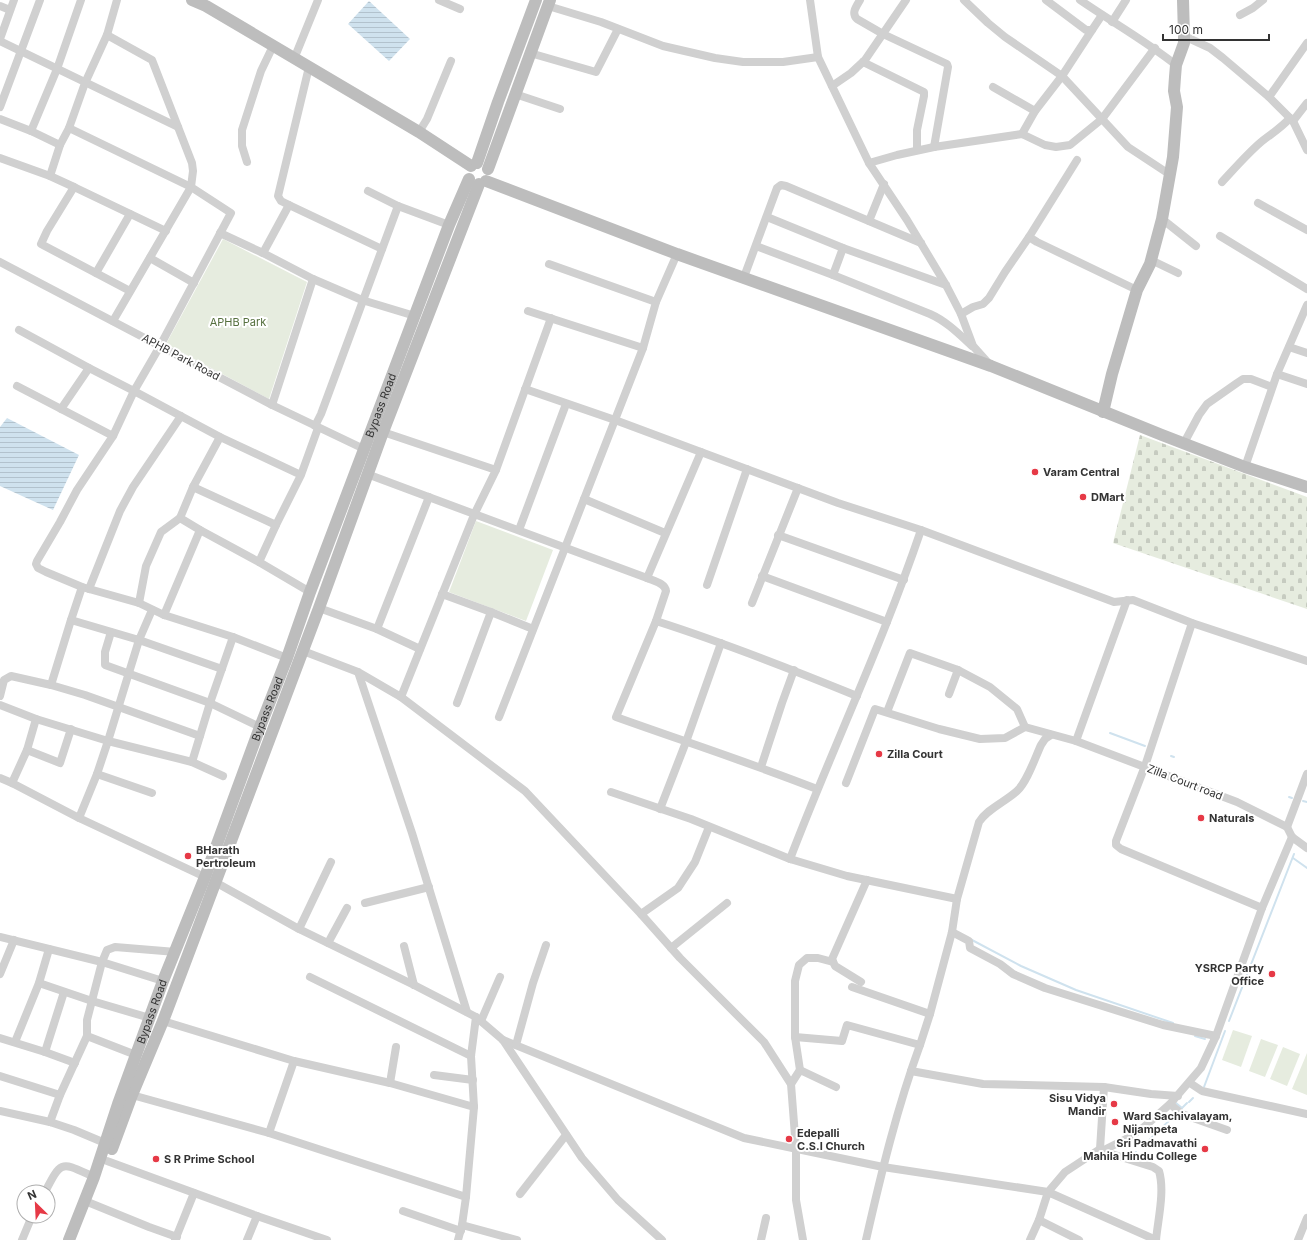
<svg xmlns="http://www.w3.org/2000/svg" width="1307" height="1240" font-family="Inter,sans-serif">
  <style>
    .cemetery { fill: url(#cemetery-stones) }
    .park { fill: #e6ecdf }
    .water { fill: url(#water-rules) }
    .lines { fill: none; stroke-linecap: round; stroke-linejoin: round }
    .stream { stroke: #cfe2ee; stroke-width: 2 }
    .street { stroke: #d0d0d0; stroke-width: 8 }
    .secondary { stroke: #bdbdbd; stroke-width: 12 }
    .poi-dot { fill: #e63946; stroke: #fff; stroke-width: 1.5 }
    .labels { text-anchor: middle; stroke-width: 4; stroke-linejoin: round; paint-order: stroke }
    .park-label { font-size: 11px; fill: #56703f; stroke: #fff }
    .street-label { font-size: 11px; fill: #333; stroke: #fff }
    .poi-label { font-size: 11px; font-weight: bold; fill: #333; stroke: #fff; text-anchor: start }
  </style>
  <defs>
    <pattern id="cemetery-stones" width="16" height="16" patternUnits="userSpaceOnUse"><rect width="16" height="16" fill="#e6ecdf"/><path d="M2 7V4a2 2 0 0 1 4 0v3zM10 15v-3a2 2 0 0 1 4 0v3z" fill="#c6cbc0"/></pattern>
    <pattern id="water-rules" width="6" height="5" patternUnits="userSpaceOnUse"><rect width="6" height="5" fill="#cfe2ee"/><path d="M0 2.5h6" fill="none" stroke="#b2c2cd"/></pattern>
  </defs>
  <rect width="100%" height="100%" fill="#fff"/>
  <polygon class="cemetery" points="1140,435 1307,497 1307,609 1113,543"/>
  <g class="park">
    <polygon points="223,239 307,282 269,399 166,344"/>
    <polygon points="476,521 553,550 526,621 449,592"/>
    <polygon points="1233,1030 1252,1036 1241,1067 1222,1060"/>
    <polygon points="1261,1039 1278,1045 1265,1077 1249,1071"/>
    <polygon points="1283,1047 1300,1054 1287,1086 1270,1079"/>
    <polygon points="1307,1053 1307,1095 1292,1089"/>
  </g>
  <g class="water">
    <polygon points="369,1 410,39 389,61 348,24"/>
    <polygon points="7,418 79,455 53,510 0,486 0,427"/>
  </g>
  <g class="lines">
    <g class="stream">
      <polyline points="1110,733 1145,746"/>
      <polyline points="1171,756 1174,757"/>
      <polyline points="1289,797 1292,798"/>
      <polyline points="1303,801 1307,802"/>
      <polyline points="1293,858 1307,868"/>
      <polyline points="972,940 1021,966 1076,990 1173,1023"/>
      <polyline points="1229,1021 1294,854"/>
      <polyline points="1195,1036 1205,1039"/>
      <polyline points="1204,1087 1225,1031"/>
      <polyline points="1189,1102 1193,1098"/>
      <polyline points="1176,1103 1182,1108"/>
      <polyline points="1182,1108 1187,1103"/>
      <polyline points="1142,1147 1176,1114"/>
      <polyline points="1133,1155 1136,1152"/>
    </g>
    <g class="street">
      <polyline points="439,0 460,9"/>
      <polyline points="810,0 818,57 869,163 907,220 946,285 961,314 973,346 990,365"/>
      <path d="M860 0C856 7 851 13 857 19L883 34 947 64 948 67 934 147"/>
      <polyline points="964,0 988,23 1005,37 1062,76 1128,147 1169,174"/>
      <polyline points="1046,0 1086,30 1092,30 1102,15"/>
      <path d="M1080 0C1112 22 1146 41 1176 65"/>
      <polyline points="0,6 10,10"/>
      <polyline points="548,6 601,22 663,46 715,58 743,62 783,62 818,57"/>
      <polyline points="1240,15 1253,8 1263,0"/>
      <polyline points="1112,22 1126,0"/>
      <polyline points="1184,36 1210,48 1223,58 1269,97 1293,121 1307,150"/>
      <polyline points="0,39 14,0"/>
      <polyline points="0,41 178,127"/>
      <polyline points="530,53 596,72 618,29"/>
      <polyline points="294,59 318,0"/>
      <polyline points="863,62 924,92 924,96 917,130 917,150"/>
      <polyline points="309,67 278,196 281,201 289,205 382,249"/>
      <polyline points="832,86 851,73 865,60 906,0"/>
      <polyline points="993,87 1035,111"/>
      <polyline points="515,94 560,109"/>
      <polyline points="1269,97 1307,43"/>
      <polyline points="0,107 40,0"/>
      <polyline points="0,119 31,131 60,145 69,128 191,187 113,321"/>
      <polyline points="1293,121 1307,103"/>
      <polyline points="69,128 85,83 107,35 117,0"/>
      <polyline points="31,131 57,69 81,0"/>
      <polyline points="419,132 427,119 451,61"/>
      <polyline points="1022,134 1035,111 1062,76 1092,30"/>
      <polyline points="0,158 50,176 74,187 47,231 41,244 130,291"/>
      <polyline points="1077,160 1029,237 1037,242 1137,290"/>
      <polyline points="247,162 242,146 242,130 261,71 273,46"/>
      <polyline points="869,163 897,155 934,147 1022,134 1045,145 1056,147 1070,145 1102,119 1155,48"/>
      <polyline points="50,176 60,145"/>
      <path d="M1222 182C1235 168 1247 154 1261 142 1272 133 1280 129 1290 118"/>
      <polyline points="74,187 166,231"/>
      <polyline points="368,191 398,206 449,225"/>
      <polyline points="1258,203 1307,230"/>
      <polyline points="767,217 843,248 946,285"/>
      <polyline points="1162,219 1196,246"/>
      <polyline points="869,221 884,184"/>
      <polyline points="220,233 263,253 313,279 362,300 415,316"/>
      <polyline points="1220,236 1307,289"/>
      <path d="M756 246 833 275 930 314C946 321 959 334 972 346"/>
      <polyline points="263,253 289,205"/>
      <polyline points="150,258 194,283"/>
      <polyline points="1151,260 1178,273"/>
      <polyline points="0,262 272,405 364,449"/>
      <polyline points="549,264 656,302"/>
      <polyline points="96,273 130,214"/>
      <polyline points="833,275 843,248"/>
      <polyline points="744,277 777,188 781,185 786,186 921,243"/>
      <polyline points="528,311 643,348"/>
      <polyline points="961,314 973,307 983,304 989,298 1005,272 1029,237"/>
      <polyline points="19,330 89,368 61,409"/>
      <polyline points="1289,347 1307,353"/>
      <polyline points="89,368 134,391 160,346 231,213 191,187 193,171 192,163 152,60 107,35"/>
      <polyline points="1277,374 1307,384"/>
      <polyline points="17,386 113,436 134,391 220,437"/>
      <polyline points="525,389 615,420 838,503 921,530 1114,602 1133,600 1192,623 1307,661"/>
      <polyline points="272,405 313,279"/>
      <polyline points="315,426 321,414 398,206"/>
      <polyline points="383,432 496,470 474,515 401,697"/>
      <polyline points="113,436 77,490 60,522 37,561 36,564 38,568 46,572 82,587 139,603 164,615 233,637 287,658"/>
      <polyline points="1184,443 1199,415 1207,404 1237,383 1243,379 1251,379 1272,387"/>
      <polyline points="1245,467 1277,374 1307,305"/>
      <polyline points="496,470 551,318"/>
      <path d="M367 474C460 509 553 543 647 578"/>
      <polyline points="301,475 220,437 193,487 180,518 200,530 259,562 276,525 301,475 318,428"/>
      <polyline points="193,487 276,525"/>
      <polyline points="584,499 665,533"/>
      <polyline points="519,530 566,404"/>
      <polyline points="778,535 904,580"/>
      <polyline points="259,562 310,592"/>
      <polyline points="762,576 887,622"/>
      <polyline points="707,585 747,469"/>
      <polyline points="89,589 120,511 133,487 181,416"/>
      <polyline points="442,594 491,612"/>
      <polyline points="139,603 146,566 161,532 180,518"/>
      <polyline points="752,603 798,488"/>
      <polyline points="319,608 377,629 429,497"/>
      <polyline points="164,615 200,530"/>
      <polyline points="71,620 82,587"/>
      <path d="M656 621 666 591C665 583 654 581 647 578L701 452"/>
      <polyline points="1192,623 1145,766 1116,841 1116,845 1121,849 1262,908"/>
      <polyline points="377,629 420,649"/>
      <polyline points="111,632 105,652 105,665 210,703 260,727"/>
      <polyline points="303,651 358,672 401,697 525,791 641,914 680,958 764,1042 791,1084 796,1149 796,1200 803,1240"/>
      <polyline points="358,672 412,833 467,1012"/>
      <polyline points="51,685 85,695 200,736"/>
      <polyline points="949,694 958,670"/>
      <polyline points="0,696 4,680 11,676 51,685 71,620 139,640 152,610"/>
      <polyline points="457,703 491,612 533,629"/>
      <polyline points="0,705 36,719 108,741 139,640 222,669"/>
      <polyline points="887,712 910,653 958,670 990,687 1017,709 1025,727 1076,741 1237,802 1287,827 1292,837 1307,848"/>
      <polyline points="499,717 643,348 656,302 677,254"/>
      <polyline points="1076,741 1127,600"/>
      <polyline points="27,750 60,763 71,729"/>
      <polyline points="192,762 223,776"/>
      <polyline points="761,767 782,703 794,670"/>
      <polyline points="0,778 12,783 79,818 205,877"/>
      <polyline points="12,783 27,750 36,719"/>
      <polyline points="846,783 875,709 939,729 980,739 1005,738 1025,727"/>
      <path d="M817 789C751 763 683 741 616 717L656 621C725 643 791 669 857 696"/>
      <polyline points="611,792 691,819 790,859 847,876 957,899"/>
      <polyline points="152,793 97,774 108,741 192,762 210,703 233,637"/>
      <polyline points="660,809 686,742 721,643"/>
      <polyline points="79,818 97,774"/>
      <polyline points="1287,827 1307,774"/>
      <path d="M790 859C832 749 883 642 921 530"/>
      <polyline points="215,882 299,929 414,985 476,1017 503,1040 582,1158 618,1200 662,1240"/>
      <polyline points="365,903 429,887"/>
      <polyline points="641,914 678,888 695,862 709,827"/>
      <polyline points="299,929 331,862"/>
      <polyline points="952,932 969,941 970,948 1000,964 1013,974 1045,988 1163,1025 1216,1036"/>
      <polyline points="0,937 102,962 163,981"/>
      <polyline points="328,943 347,908"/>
      <polyline points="404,946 414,985"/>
      <polyline points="671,948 727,903"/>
      <polyline points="0,974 14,940"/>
      <polyline points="310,977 471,1056"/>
      <polyline points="861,982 835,966 832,959 867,880"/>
      <polyline points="39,983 92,1001 150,1018"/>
      <path d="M930 1014 952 932 957 899 979 822C987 809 1005 802 1017 791 1027 782 1035 758 1041 745L1045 739 1051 735"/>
      <polyline points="163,1021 294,1061 390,1083 474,1107 471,1056 476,1017"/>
      <polyline points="481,1021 500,977"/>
      <polyline points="87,1036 136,1055"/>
      <polyline points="795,1037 842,1041 847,1025 920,1045 930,1014 852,987"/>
      <polyline points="0,1038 45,1052 75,1063"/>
      <polyline points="503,1040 744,1138 883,1167 1048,1192 1065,1172 1100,1149 1102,1151 1126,1139 1144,1127 1170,1104 1201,1068 1216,1036 1262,908 1292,837"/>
      <polyline points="15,1042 39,983 49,949"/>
      <polyline points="516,1045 533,983 546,945"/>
      <polyline points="45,1052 64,992"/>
      <polyline points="800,1070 795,1037 795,981 799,965 807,958 818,958 833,962"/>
      <polyline points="911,1071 983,1084 1104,1087 1151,1094 1178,1096"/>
      <polyline points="434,1075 473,1080"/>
      <polyline points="0,1076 60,1095"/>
      <polyline points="390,1083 396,1047"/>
      <polyline points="1190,1083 1202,1091 1307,1114"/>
      <polyline points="791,1084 800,1070 836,1087"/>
      <polyline points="132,1095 269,1133 294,1061"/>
      <polyline points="1170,1104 1182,1114 1227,1130"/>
      <polyline points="0,1111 50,1122 74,1130 105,1143"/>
      <polyline points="50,1122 60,1095 87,1036 87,1020 102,962 107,950 115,947 176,952"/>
      <polyline points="269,1133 466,1197 474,1107"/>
      <polyline points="1100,1149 1104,1087"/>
      <path d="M1102 1151 1153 1167 1159 1171C1165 1191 1158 1219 1156 1240"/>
      <polyline points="107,1161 257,1216 327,1240"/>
      <path d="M45 1192C62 1159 61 1162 94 1177"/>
      <polyline points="520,1194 566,1135"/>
      <polyline points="90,1203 149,1227 177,1237"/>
      <polyline points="403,1211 461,1231"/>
      <polyline points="1039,1220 1079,1240"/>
      <polyline points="462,1225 466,1197"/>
      <polyline points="22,1240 32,1216"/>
      <polyline points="175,1240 194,1193"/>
      <polyline points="247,1240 257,1216"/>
      <polyline points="458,1240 462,1225 517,1240"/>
      <polyline points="761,1240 766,1218"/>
      <path d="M866 1240C881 1174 897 1108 920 1045"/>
      <polyline points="1030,1240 1039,1220 1048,1192 1156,1240"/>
      <polyline points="1298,1240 1307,1218"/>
    </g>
    <g class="secondary">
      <polyline points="192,0 206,6 419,132 471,166"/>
      <polyline points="477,163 498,102 536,0"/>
      <polyline points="488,169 550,0"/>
      <polyline points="486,181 677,254 991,366 1162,435 1245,467 1307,487"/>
      <polyline points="1103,412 1112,374 1137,290 1150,264 1162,219 1173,157 1177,107 1174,91 1175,77 1176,65 1184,43 1184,36 1183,0"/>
      <polyline points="112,1149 132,1095 163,1021 319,608 383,432 479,184"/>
      <path id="s1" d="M69 1240 94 1177 118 1104 163 981 205 877 260 727 287 658 310 592 449 225 469 179"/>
    </g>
  </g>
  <g class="poi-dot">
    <circle cx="1035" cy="472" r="4"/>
    <circle cx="1083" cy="497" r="4"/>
    <circle cx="879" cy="754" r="4"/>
    <circle cx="1201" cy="818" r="4"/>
    <circle cx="188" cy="856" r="4"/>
    <circle cx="1272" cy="974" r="4"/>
    <circle cx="1114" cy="1104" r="4"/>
    <circle cx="1115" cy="1122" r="4"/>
    <circle cx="789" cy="1139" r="4"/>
    <circle cx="1205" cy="1149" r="4"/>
    <circle cx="156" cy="1159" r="4"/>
  </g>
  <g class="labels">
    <g class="park-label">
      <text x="238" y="326">APHB Park</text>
    </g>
    <g class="street-label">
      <text transform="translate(181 357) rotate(28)" y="4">APHB Park Road</text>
      <text dy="4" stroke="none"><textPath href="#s1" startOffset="891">Bypass Road</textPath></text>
      <text dy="4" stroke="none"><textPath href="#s1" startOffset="567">Bypass Road</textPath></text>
      <text transform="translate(1185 782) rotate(21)" y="4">Zilla Court road</text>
      <text dy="4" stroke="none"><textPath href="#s1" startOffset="243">Bypass Road</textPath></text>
    </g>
    <g class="poi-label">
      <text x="1043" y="476">Varam Central</text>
      <text x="1091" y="501">DMart</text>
      <text x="887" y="758">Zilla Court</text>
      <text x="1209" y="822">Naturals</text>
      <text x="196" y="854">BHarath<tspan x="196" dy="13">Pertroleum</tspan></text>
      <text x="1264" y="972" text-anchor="end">YSRCP Party<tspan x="1264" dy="13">Office</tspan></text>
      <text x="1106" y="1102" text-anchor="end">Sisu Vidya<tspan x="1106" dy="13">Mandir</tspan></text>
      <text x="1123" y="1120">Ward Sachivalayam,<tspan x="1123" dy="13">Nijampeta</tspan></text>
      <text x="797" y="1137">Edepalli<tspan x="797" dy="13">C.S.I Church</tspan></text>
      <text x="1197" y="1147" text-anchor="end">Sri Padmavathi<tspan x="1197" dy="13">Mahila Hindu College</tspan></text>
      <text x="164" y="1163">S R Prime School</text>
    </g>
  </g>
  <g transform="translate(36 1204) rotate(336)"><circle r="19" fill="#ffffff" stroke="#adadad"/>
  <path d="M0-3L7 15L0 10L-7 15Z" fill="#e63946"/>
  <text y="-6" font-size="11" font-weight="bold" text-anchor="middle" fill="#333333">N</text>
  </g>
  <path d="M1163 34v6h106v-6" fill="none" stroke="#333333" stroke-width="2"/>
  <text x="1169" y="34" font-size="12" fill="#333333" stroke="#ffffff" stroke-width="3" paint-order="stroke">100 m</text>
</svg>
